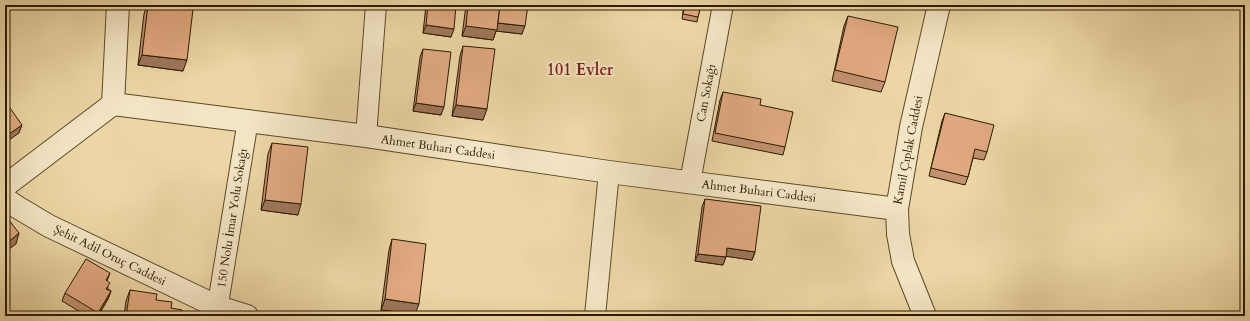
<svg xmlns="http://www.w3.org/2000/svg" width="1250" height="321" font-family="Cardo,serif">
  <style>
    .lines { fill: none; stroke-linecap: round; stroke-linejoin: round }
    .minor-casing { stroke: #5b492a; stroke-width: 22 }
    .tertiary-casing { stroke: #5b492a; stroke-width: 24 }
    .minor { stroke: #f3e4c4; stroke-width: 20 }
    .tertiary { stroke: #f3e4c4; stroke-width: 22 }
    .wall { fill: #c2916f; stroke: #2b1a01 }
    .shaded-wall { fill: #9e765a; stroke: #2b1a01 }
    .building { fill: #e1a981; stroke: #2b1a01 }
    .labels { text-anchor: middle; stroke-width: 4; stroke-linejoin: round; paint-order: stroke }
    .street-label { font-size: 12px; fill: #2b1a01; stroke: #f3e4c4 }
    .district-label { font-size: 16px; font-weight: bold; fill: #7a1f14; stroke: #f3e4c4 }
  </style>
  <rect width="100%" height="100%" fill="#ecd6a5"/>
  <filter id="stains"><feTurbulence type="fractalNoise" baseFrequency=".005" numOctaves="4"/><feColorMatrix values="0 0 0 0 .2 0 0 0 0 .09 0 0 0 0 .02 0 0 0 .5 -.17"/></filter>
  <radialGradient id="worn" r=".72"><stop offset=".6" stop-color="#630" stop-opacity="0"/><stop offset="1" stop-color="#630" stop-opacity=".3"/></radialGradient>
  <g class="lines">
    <g class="minor-casing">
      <g id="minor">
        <polyline points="366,136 376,5"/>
        <polyline points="690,182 723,5"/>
        <polyline points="216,316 248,120"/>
        <polyline points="595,316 609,172"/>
      </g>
    </g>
    <g class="tertiary-casing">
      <g id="tertiary">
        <polyline points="113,104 118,5"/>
        <polyline points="5,186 113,104 366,136 609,172 897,209"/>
        <polyline points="5,199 17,207 49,226 218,307 247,316"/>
        <polyline points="925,316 903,261 898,234 897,209 911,127 939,5"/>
      </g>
    </g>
    <use href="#minor" class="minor"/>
    <use href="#tertiary" class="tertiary"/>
  </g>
  <g class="wall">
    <polygon points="147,5 164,5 183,71 138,65 144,14"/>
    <polygon points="426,5 456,5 451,37 423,33"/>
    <polygon points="466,5 528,5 522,34 496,31 493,40 462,36"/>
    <polygon points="684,5 701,5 698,17 697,22 682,19"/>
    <polygon points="848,16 885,82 881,92 832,81 844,26"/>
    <polygon points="463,46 483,120 452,116 460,56"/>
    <polygon points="423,49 441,115 413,111 420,57"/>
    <polygon points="723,92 760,105 785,147 783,155 712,141 720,100"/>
    <polygon points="945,113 987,152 984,160 973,158 968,177 965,185 929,176 942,121"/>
    <polygon points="272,143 298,215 261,210 268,154"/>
    <polygon points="705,199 755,252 752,260 726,256 723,265 695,261 702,207"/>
    <polygon points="392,239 415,314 381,310 389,250"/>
    <polygon points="110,273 107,281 108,289 111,291 108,299 98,316 87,316 62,301 65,293"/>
    <polygon points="130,290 171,308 181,316 124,316 126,301"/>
  </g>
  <g class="shaded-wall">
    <polygon points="497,23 525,26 522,34 496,31 493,40 462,36 466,26"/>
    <polygon points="426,25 454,29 451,37 423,33"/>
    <polygon points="142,55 187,60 183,71 138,65"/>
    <polygon points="416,103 444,107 441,115 413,111"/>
    <polygon points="456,105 487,109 483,120 452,116"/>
    <polygon points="22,125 19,133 5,143 5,137"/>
    <polygon points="265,200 301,204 298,215 261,210"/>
    <polygon points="19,233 16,244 5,252 5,245"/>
    <polygon points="727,248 755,252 752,260 724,256"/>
    <polygon points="698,254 726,257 723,265 695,261"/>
    <polygon points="111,291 108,299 98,316 96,316 98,313"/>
    <polygon points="385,299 419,304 415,314 381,310"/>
  </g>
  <g class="building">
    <polygon points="148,5 164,5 193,9 187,60 142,55"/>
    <polygon points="428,5 456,5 454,29 426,25"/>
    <polygon points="468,5 500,5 497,30 466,26"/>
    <polygon points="500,5 528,5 525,26 498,23"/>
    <polygon points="685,5 701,5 698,17 683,14"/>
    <polygon points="848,16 898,27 885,82 835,70"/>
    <polygon points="463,46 495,49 487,109 456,105"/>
    <polygon points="423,49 451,52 444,107 416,103"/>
    <polygon points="723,92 761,99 760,105 793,112 785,147 715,133"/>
    <polygon points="5,101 22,125 5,137"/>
    <polygon points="945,113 994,125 987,152 975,149 968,177 931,168"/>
    <polygon points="272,143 308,147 301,204 265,200"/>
    <polygon points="705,199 761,206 755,252 727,248 726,257 698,254"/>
    <polygon points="5,215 19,233 5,245"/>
    <polygon points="392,239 426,244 419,304 385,299"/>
    <polygon points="86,259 110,273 106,280 110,283 106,289 111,291 98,313 65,293"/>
    <polygon points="130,290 157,294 156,300 172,302 171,308 182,310 181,316 126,316"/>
  </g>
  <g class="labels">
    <g class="street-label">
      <text transform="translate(706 93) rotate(-79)" y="4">Can Sokağı</text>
      <text transform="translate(438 147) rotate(8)" y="4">Ahmet Buhari Caddesi</text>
      <text transform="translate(908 150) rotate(-79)" y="4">Kamil Çıplak Caddesi</text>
      <text transform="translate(759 191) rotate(7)" y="4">Ahmet Buhari Caddesi</text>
      <text transform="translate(232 218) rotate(-81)" y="4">150 Nolu İmar Yolu Sokağı</text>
      <text transform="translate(110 255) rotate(26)" y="4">Şehit Adil Oruç Caddesi</text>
    </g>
    <g class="district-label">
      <text x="580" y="75">101 Evler</text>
    </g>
  </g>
  <rect width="1250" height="321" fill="none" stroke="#ecd6a5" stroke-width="20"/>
  <rect x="6" y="6" width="1238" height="309" fill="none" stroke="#2b1a01" stroke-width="2"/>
  <rect x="10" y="10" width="1230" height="301" fill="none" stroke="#2b1a01"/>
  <rect width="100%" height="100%" filter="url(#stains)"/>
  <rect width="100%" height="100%" fill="url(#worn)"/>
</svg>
